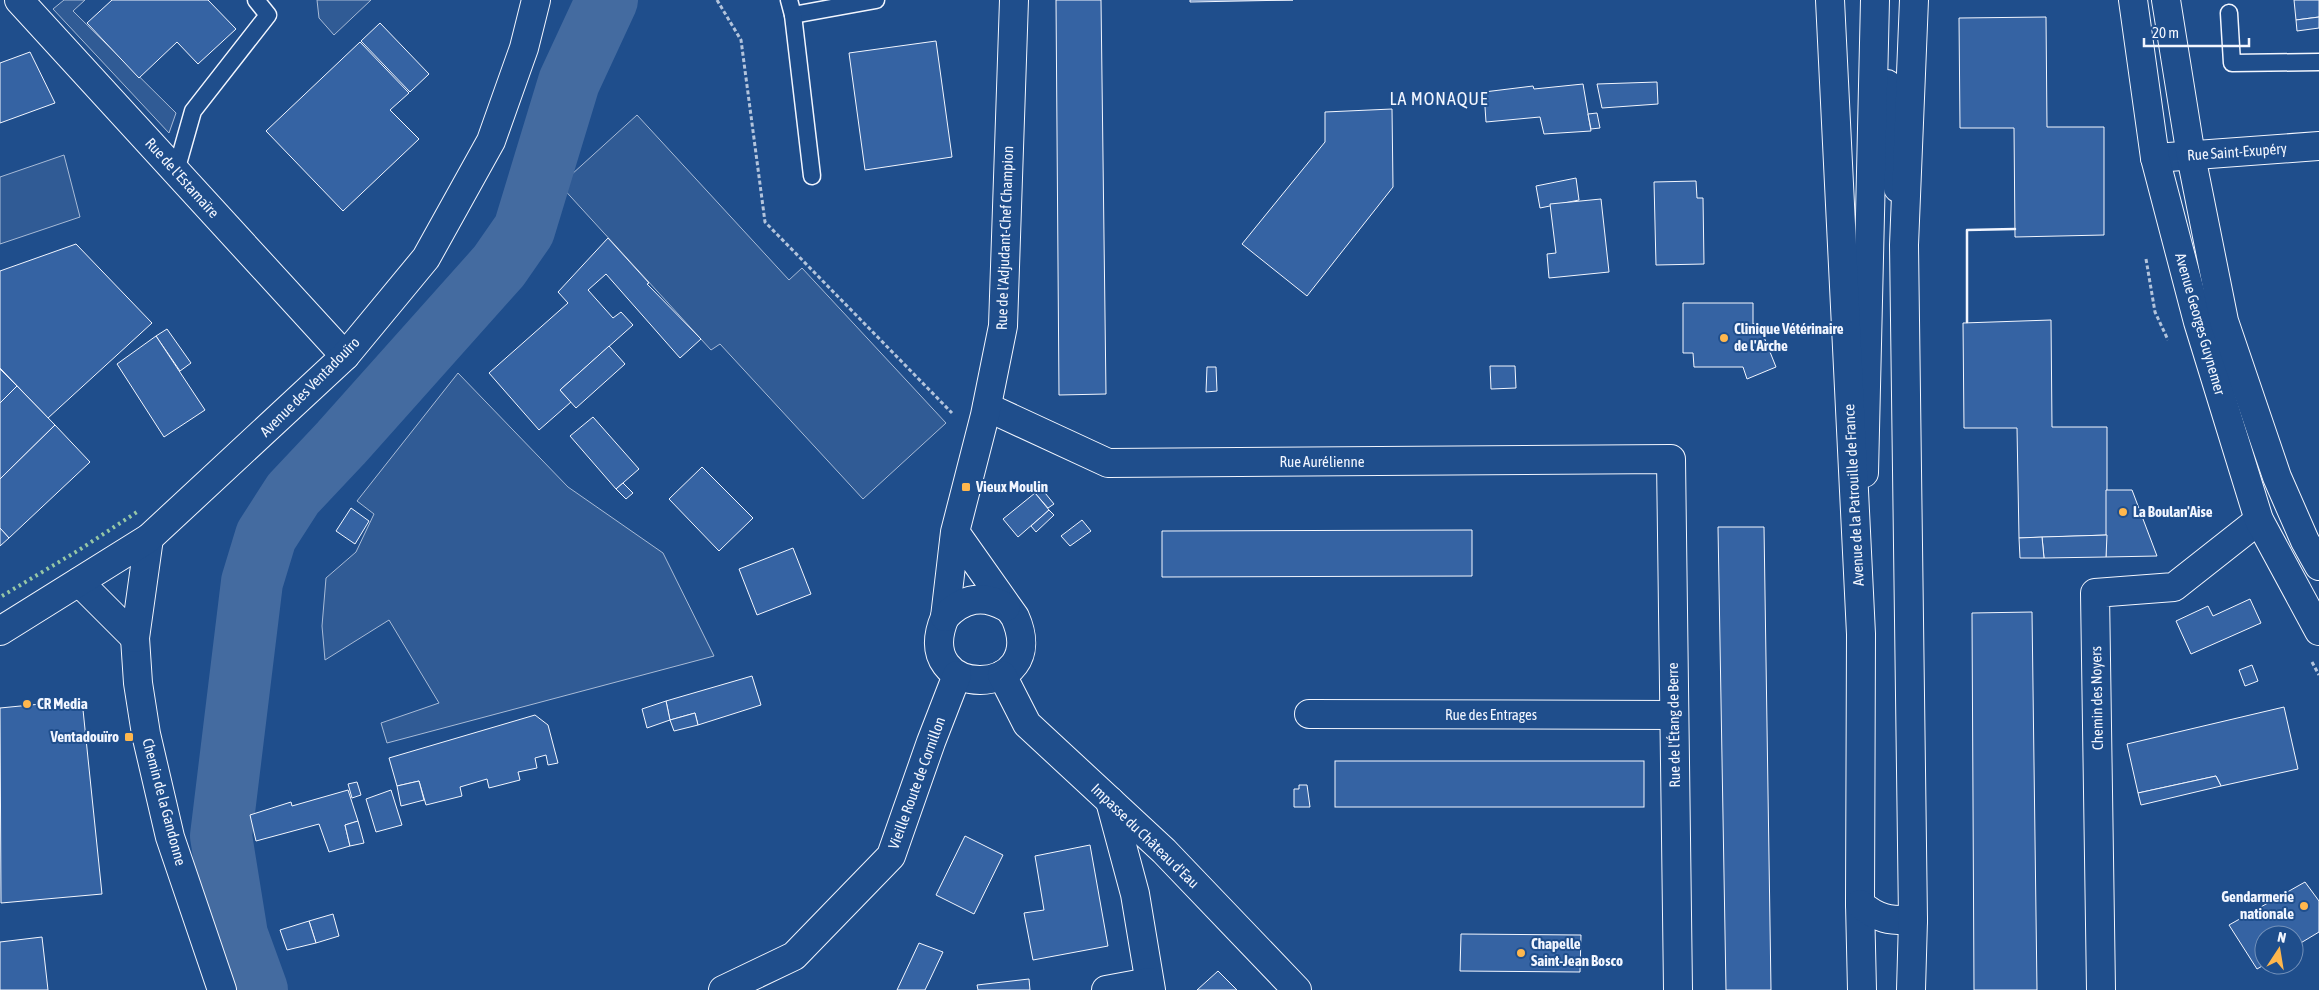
<svg xmlns="http://www.w3.org/2000/svg" width="2319" height="990" font-family="'Asap Condensed',sans-serif">
  <style>
    .built { fill: #305b95; stroke: #a8bbd7 }
    .lines { fill: none; stroke-linecap: round; stroke-linejoin: round }
    .river { stroke: #446ba0; stroke-width: 62 }
    .building { fill: #3563a3; stroke: #f2f6ff }
    .lane-casing { stroke: #f2f6ff; stroke-width: 19 }
    .street-casing { stroke: #f2f6ff; stroke-width: 30 }
    .secondary-casing { stroke: #f2f6ff; stroke-width: 30 }
    .primary-casing { stroke: #f2f6ff; stroke-width: 30 }
    .path { stroke: #b3c4dc; stroke-width: 3; stroke-dasharray: 4 2.5; stroke-linecap: butt }
    .lane { stroke: #1f4e8c; stroke-width: 16 }
    .street { stroke: #1f4e8c; stroke-width: 28 }
    .secondary { stroke: #1f4e8c; stroke-width: 28 }
    .primary { stroke: #1f4e8c; stroke-width: 28 }
    .hedge { stroke: #97c8a6; stroke-width: 4; stroke-dasharray: 2.5 4; stroke-linecap: butt }
    .wall { stroke: #f2f6ff; stroke-width: 2.5 }
    .poi-dot { fill: #ffb74d; stroke: #1f4e8c; stroke-width: 2 }
    .labels { text-anchor: middle; stroke-width: 4; stroke-linejoin: round; paint-order: stroke }
    .street-label { font-size: 15px; fill: #f2f6ff; stroke: #1f4e8c }
    .poi-label { font-size: 15px; font-weight: bold; fill: #f2f6ff; stroke: #1f4e8c; text-anchor: start }
    .quarter-label { font-size: 18px; letter-spacing: 1px; fill: #f2f6ff; stroke: #1f4e8c }
  </style>
  <rect width="100%" height="100%" fill="#1f4e8c"/>
  <g class="built">
    <polygon points="64,0 85,0 73,11 176,113 169,133 53,9"/>
    <polygon points="317,0 371,0 334,35 319,18"/>
    <polygon points="637,115 789,280 802,268 946,423 863,499 720,344 711,350 560,185"/>
    <polygon points="64,155 80,217 0,244 0,177"/>
    <polygon points="458,373 568,487 663,553 714,656 387,743 381,723 439,703 389,620 325,660 322,626 326,578 356,552 374,514 357,501"/>
  </g>
  <g class="lines">
    <polyline class="river" points="257,990 237,935 221,836 252,582 266,536 293,494 341,443 499,266 524,230 569,82 607,0"/>
  </g>
  <g class="building">
    <polygon points="112,0 208,0 236,29 198,64 177,42 139,78 87,23"/>
    <polygon points="1056,0 1101,0 1106,394 1059,395"/>
    <polygon points="1190,0 1293,0 1190,2"/>
    <polygon points="2294,0 2319,0 2319,17 2296,20"/>
    <polygon points="2046,17 2047,127 2104,127 2104,235 2015,237 2014,128 1960,128 1959,18"/>
    <polygon points="2319,17 2319,28 2297,31 2296,20"/>
    <polygon points="380,23 429,74 410,92 361,41"/>
    <polygon points="936,41 952,157 865,170 849,53"/>
    <polygon points="360,42 409,93 390,110 419,139 343,211 266,131"/>
    <polygon points="30,52 55,103 0,123 0,63"/>
    <polygon points="1657,82 1658,104 1602,108 1597,84"/>
    <polygon points="1583,84 1591,131 1544,134 1540,117 1486,122 1484,92 1533,86 1534,89"/>
    <polygon points="1392,109 1393,187 1307,296 1242,244 1325,142 1325,112"/>
    <polygon points="1597,113 1600,128 1591,129 1588,114"/>
    <polygon points="1576,178 1579,200 1540,208 1536,186"/>
    <polygon points="1696,181 1697,198 1703,198 1704,264 1656,265 1654,182"/>
    <polygon points="1601,199 1609,272 1549,278 1547,254 1556,253 1550,204"/>
    <polygon points="608,238 649,283 647,284 701,339 680,358 606,274 588,290 613,318 621,312 633,325 560,390 571,402 539,430 489,373 568,303 558,292"/>
    <polygon points="76,244 152,323 48,418 0,368 0,271"/>
    <polygon points="1683,303 1753,303 1753,324 1758,322 1776,367 1747,379 1743,367 1694,367 1693,353 1683,353"/>
    <polygon points="2051,320 2052,427 2107,427 2107,535 2019,538 2017,428 1964,428 1963,323"/>
    <polygon points="167,329 191,363 180,371 156,336"/>
    <polygon points="156,336 205,410 164,437 117,364"/>
    <polygon points="609,346 625,364 576,408 560,390"/>
    <polygon points="1490,366 1515,366 1516,388 1491,389"/>
    <polygon points="1207,367 1216,367 1217,391 1206,392"/>
    <polygon points="0,369 17,386 0,403"/>
    <polygon points="17,386 55,425 0,479 0,403"/>
    <polygon points="593,417 639,469 616,489 570,436"/>
    <polygon points="55,425 90,462 9,538 0,528 0,479"/>
    <polygon points="702,467 753,518 719,551 669,499"/>
    <polygon points="623,483 633,493 626,499 616,489"/>
    <polygon points="1041,488 1054,504 1048,508 1035,493"/>
    <polygon points="2106,490 2132,490 2157,556 2106,557"/>
    <polygon points="1035,493 1049,510 1018,537 1003,519"/>
    <polygon points="351,508 369,521 355,544 336,531"/>
    <polygon points="1049,510 1054,515 1036,532 1031,526"/>
    <polygon points="1082,520 1091,531 1070,546 1061,536"/>
    <polygon points="1718,527 1764,527 1771,990 1726,990"/>
    <polygon points="0,528 9,538 0,546"/>
    <polygon points="1472,530 1472,576 1162,577 1162,531"/>
    <polygon points="2107,535 2106,557 2044,558 2042,537"/>
    <polygon points="2042,537 2044,558 2020,558 2019,538"/>
    <polygon points="793,548 811,594 757,615 739,569"/>
    <polygon points="2250,599 2261,623 2191,654 2176,621 2208,606 2213,616"/>
    <polygon points="2032,612 2037,990 1974,990 1972,613"/>
    <polygon points="2252,665 2258,681 2245,686 2239,670"/>
    <polygon points="752,676 761,705 698,725 695,713 670,720 666,701"/>
    <polygon points="82,700 102,894 1,903 0,708"/>
    <polygon points="666,701 670,720 647,728 642,709"/>
    <polygon points="2284,707 2298,769 2221,786 2216,776 2138,793 2127,744"/>
    <polygon points="695,713 698,725 674,731 670,720"/>
    <polygon points="535,715 548,725 558,763 548,765 546,755 535,758 537,768 518,772 520,780 489,788 487,779 460,787 462,796 426,805 419,781 397,786 389,758"/>
    <rect x="1335" y="761" width="309" height="46"/>
    <polygon points="2216,776 2221,786 2141,805 2138,793"/>
    <polygon points="419,781 424,800 401,806 397,786"/>
    <polygon points="357,782 361,795 352,798 348,784"/>
    <polygon points="1299,785 1307,785 1310,807 1294,807 1294,789 1299,789"/>
    <polygon points="348,790 358,821 345,825 350,846 329,852 319,824 256,841 250,815 291,802 292,806"/>
    <polygon points="391,790 402,825 376,832 366,799"/>
    <polygon points="358,821 364,843 350,846 345,825"/>
    <polygon points="965,836 1003,855 974,914 936,895"/>
    <polygon points="1090,845 1108,946 1033,960 1024,913 1044,910 1035,856"/>
    <polygon points="2305,882 2319,901 2319,932 2294,947 2294,935 2264,935 2264,965 2257,969 2229,925"/>
    <polygon points="333,914 339,936 316,943 309,921"/>
    <polygon points="309,921 316,943 287,950 280,930"/>
    <polygon points="1461,934 1581,935 1580,972 1460,971"/>
    <polygon points="42,937 48,990 0,990 0,942"/>
    <polygon points="919,943 943,952 925,990 897,990"/>
    <polygon points="1218,971 1237,990 1197,990"/>
    <polygon points="1029,979 1030,990 978,990 977,985"/>
  </g>
  <g class="lines">
    <g class="lane-casing">
      <g id="lane">
        <polyline points="789,0 793,15 876,0"/>
        <polyline points="2229,13 2232,63 2319,62"/>
        <polyline points="793,15 812,176"/>
        <polyline points="176,171 193,111 268,15 256,0"/>
      </g>
    </g>
    <g class="street-casing">
      <g id="street">
        <polyline points="19,0 345,356"/>
        <polyline points="2155,158 2319,146"/>
        <polyline points="987,407 1108,463 1671,459 1678,990"/>
        <path d="M955 532 1015 617C1052 700 909 702 945 617L955 532 985 415 1003 326 1014 0"/>
        <polyline points="149,538 135,638 138,683 146,734 170,837 222,990"/>
        <polyline points="79,582 135,638"/>
        <path d="M945 617C963 598 983 594 1006 607"/>
        <polyline points="0,631 149,538 345,356 426,258 491,141 524,48 536,0"/>
        <polyline points="1002,675 1027,724 1164,851 1297,990"/>
        <polyline points="1309,714 1674,715"/>
        <polyline points="1110,801 1135,894 1151,990"/>
        <polyline points="723,990 794,956 891,856 931,742 957,675"/>
        <polyline points="1106,990 1149,982"/>
        <polyline points="2101,990 2095,593 2174,587 2259,520"/>
      </g>
    </g>
    <g class="secondary-casing">
      <g id="secondary">
        <polyline points="1887,84 1898,188"/>
        <polyline points="1864,473 1875,0"/>
      </g>
    </g>
    <g class="primary-casing">
      <g id="primary">
        <polyline points="1830,0 1861,634 1860,904 1862,990"/>
        <polyline points="2133,0 2155,158 2198,322 2259,520 2319,631"/>
        <polyline points="2166,0 2191,156 2224,321 2277,477 2305,541 2319,566"/>
        <path d="M1860 904C1878 919 1889 921 1913 920"/>
        <polyline points="1911,990 1913,920 1904,245 1914,0"/>
      </g>
    </g>
    <g class="path">
      <polyline points="717,0 741,40 765,222 952,413"/>
      <polyline points="2146,259 2155,312 2168,340"/>
      <polyline points="2312,662 2319,675"/>
    </g>
    <use href="#lane" class="lane"/>
    <use href="#street" class="street"/>
    <use href="#secondary" class="secondary"/>
    <use href="#primary" class="primary"/>
    <polyline class="hedge" points="2,596 79,550 137,512"/>
    <polyline class="wall" points="1967,322 1967,230 2015,229"/>
  </g>
  <g class="poi-dot">
    <circle cx="1724" cy="338" r="5"/>
    <rect x="961" y="482" width="10" height="10" rx="2.5"/>
    <circle cx="2123" cy="512" r="5"/>
    <circle cx="27" cy="704" r="5"/>
    <rect x="124" y="732" width="10" height="10" rx="2.5"/>
    <circle cx="2304" cy="906" r="5"/>
    <circle cx="1521" cy="953" r="5"/>
  </g>
  <g class="labels">
    <g class="street-label">
      <text transform="translate(2237 152) rotate(-4)" y="5">Rue Saint-Exupéry</text>
      <text transform="translate(182 178) rotate(48)" y="5">Rue de l'Estamaïre</text>
      <text transform="translate(1005 238) rotate(-88)" y="5">Rue de l'Adjudant-Chef Champion</text>
      <text transform="translate(2200 324) rotate(74)" y="5">Avenue Georges Guynemer</text>
      <text transform="translate(310 387) rotate(-45)" y="5">Avenue des Ventadouïro</text>
      <text x="1322" y="467">Rue Aurélienne</text>
      <text transform="translate(1854 495) rotate(-93)" y="5">Avenue de la Patrouille de France</text>
      <text transform="translate(2097 698) rotate(-91)" y="5">Chemin des Noyers</text>
      <text x="1491" y="720">Rue des Entrages</text>
      <text transform="translate(1674 725) rotate(-91)" y="5">Rue de l'Étang de Berre</text>
      <text transform="translate(917 783) rotate(-70)" y="5">Vieille Route de Cornillon</text>
      <text transform="translate(164 802) rotate(75)" y="5">Chemin de la Gandonne</text>
      <text transform="translate(1145 836) rotate(44)" y="5">Impasse du Château d'Eau</text>
    </g>
    <g class="poi-label">
      <text x="1734" y="334">Clinique Vétérinaire<tspan x="1734" dy="17">de l'Arche</tspan></text>
      <text x="976" y="492">Vieux Moulin</text>
      <text x="2133" y="517">La Boulan'Aise</text>
      <text x="37" y="709">CR Media</text>
      <text x="119" y="742" text-anchor="end">Ventadouïro</text>
      <text x="2294" y="902" text-anchor="end">Gendarmerie<tspan x="2294" dy="17">nationale</tspan></text>
      <text x="1531" y="949">Chapelle<tspan x="1531" dy="17">Saint-Jean Bosco</tspan></text>
    </g>
    <g class="quarter-label">
      <text x="1439" y="105">LA MONAQUE</text>
    </g>
  </g>
  <g transform="translate(2279 950) rotate(12)"><circle r="24" fill="#1f4e8c" stroke="#7391ba"/>
  <path d="M0-4L9 19L0 12L-9 19Z" fill="#ffb74d"/>
  <text y="-8" font-size="14" font-weight="bold" text-anchor="middle" fill="#f2f6ff">N</text>
  </g>
  <path d="M2144 38v8h105v-8" fill="none" stroke="#f2f6ff" stroke-width="2.5"/>
  <text x="2152" y="38" font-size="15" fill="#f2f6ff" stroke="#1f4e8c" stroke-width="4" paint-order="stroke">20 m</text>
</svg>
